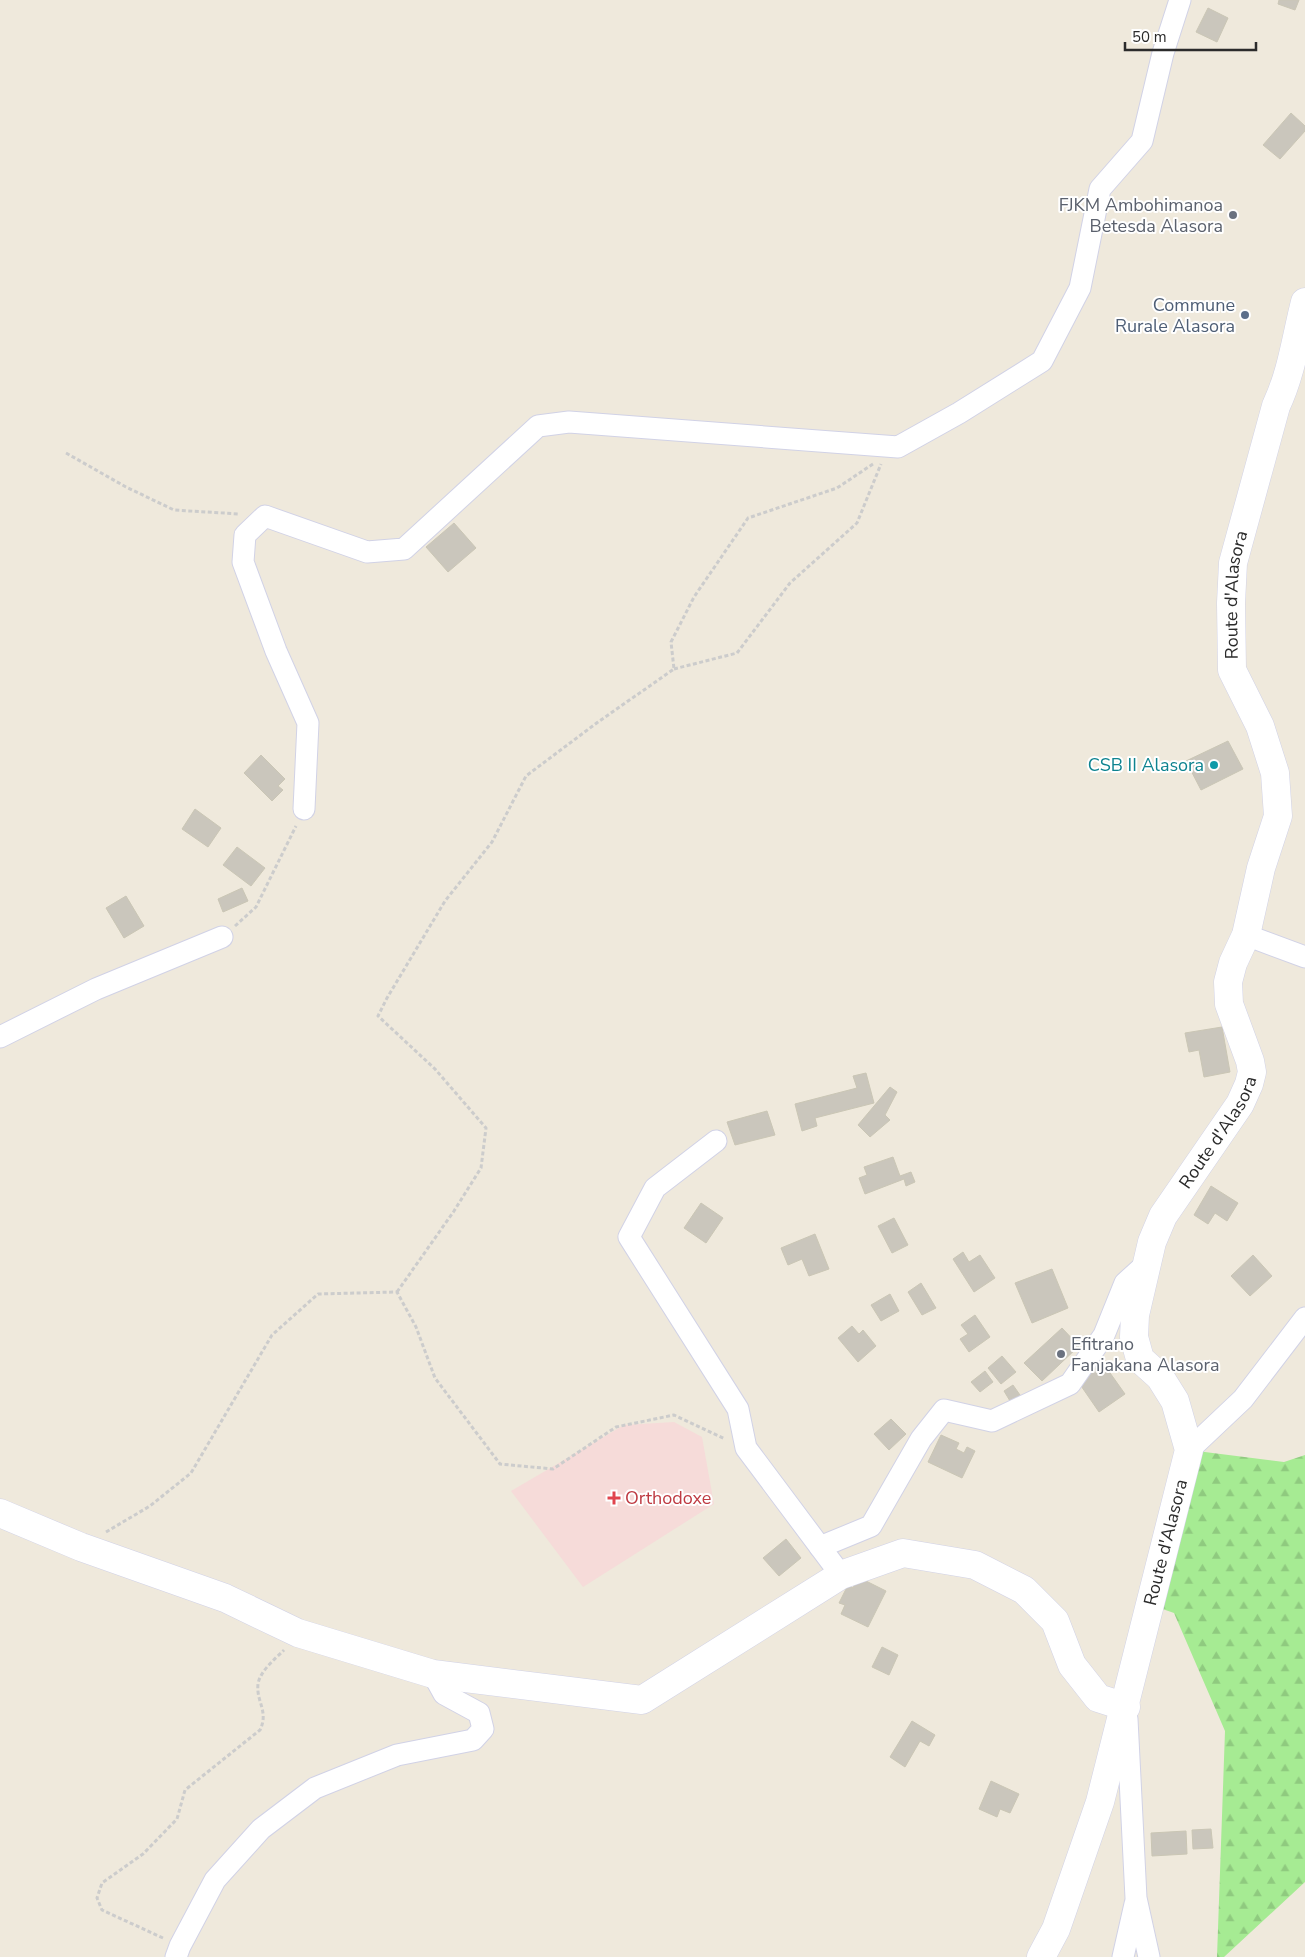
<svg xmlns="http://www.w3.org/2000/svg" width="1305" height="1957" font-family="'Nunito Sans',sans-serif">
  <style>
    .medical { fill: #f6dbd9 }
    .forest { fill: url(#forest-firs) }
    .building { fill: #cac6bc; stroke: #cac6b5 }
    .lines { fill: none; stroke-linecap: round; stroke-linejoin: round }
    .street-casing { stroke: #d1d2e6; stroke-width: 23 }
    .secondary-casing { stroke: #d1d2e6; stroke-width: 29 }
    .path { stroke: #ccc; stroke-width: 3; stroke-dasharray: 4 2.5; stroke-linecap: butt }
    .street { stroke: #fff; stroke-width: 21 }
    .secondary { stroke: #fff; stroke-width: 28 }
    .worship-dot { fill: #6b7280; stroke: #fff; stroke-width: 2 }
    .service-dot { fill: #5c6f8a; stroke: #fff; stroke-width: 2 }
    .culture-dot { fill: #0f9aa8; stroke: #fff; stroke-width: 2 }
    .health-dot { fill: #e0444e; stroke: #fff; stroke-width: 2 }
    .labels { text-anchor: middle; stroke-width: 4; stroke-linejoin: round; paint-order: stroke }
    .worship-label { font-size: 18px; fill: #5b616d; stroke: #fff; text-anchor: end }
    .service-label { font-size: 18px; fill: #4e5e75; stroke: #fff; text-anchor: end }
    .street-label { font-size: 18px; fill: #2b2b2b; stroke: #fff }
    .culture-label { font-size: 18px; fill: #0d838f; stroke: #fff; text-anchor: end }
    .health-label { font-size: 18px; fill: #be3a42; stroke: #fff; text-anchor: start }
  </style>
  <defs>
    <pattern id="forest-firs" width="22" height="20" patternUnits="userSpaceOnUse" patternTransform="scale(1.25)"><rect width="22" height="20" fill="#a6eb93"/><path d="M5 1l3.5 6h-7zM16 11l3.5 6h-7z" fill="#8fca7f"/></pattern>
  </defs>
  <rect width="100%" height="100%" fill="#efe9dc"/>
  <polygon class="medical" points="674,1422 702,1437 714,1504 583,1587 511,1491 624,1425"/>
  <polygon class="forest" points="1189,1450 1284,1462 1305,1455 1305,1882 1224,1957 1217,1957 1225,1731 1174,1613 1151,1605"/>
  <g class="building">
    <polygon points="1279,0 1299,0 1295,10 1278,4"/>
    <polygon points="1208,8 1228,18 1217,42 1196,32"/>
    <polygon points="1291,113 1305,126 1305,131 1280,159 1263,145"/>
    <polygon points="454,523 476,548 448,572 426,547"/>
    <polygon points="1228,741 1243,769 1201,790 1186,761"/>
    <polygon points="261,755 285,779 278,786 283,790 272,801 244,773"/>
    <polygon points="195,809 221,828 208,847 182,829"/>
    <polygon points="237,847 265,868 251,886 223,865"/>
    <polygon points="242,888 248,901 223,912 218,899"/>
    <polygon points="126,896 144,926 124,938 106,908"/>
    <polygon points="1222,1027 1230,1072 1204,1077 1199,1050 1189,1052 1185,1033"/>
    <polygon points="866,1073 874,1103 815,1118 817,1126 802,1131 795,1104 857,1088 853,1076"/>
    <polygon points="890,1087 897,1092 885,1115 890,1120 870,1137 858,1125"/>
    <polygon points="767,1111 775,1135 735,1145 727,1122"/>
    <polygon points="893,1157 900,1176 911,1172 915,1182 906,1186 904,1179 865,1194 859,1178 867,1175 864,1167"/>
    <polygon points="1211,1186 1238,1203 1227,1221 1215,1213 1208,1224 1194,1215"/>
    <polygon points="701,1203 723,1218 706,1243 684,1228"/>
    <polygon points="894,1218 908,1245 892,1253 878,1226"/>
    <polygon points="815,1234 829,1269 809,1276 802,1259 788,1265 781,1248"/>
    <polygon points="963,1252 969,1262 980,1255 995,1278 974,1292 953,1259"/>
    <polygon points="1253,1255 1272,1276 1250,1296 1231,1276"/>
    <polygon points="1052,1269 1068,1308 1032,1323 1015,1283"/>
    <polygon points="921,1283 936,1308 922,1315 908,1292"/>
    <polygon points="890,1294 899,1311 881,1321 871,1305"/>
    <polygon points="975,1315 990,1337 969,1352 960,1339 968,1334 961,1325"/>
    <polygon points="852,1326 859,1334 863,1330 876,1346 858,1362 838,1338"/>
    <polygon points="1062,1328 1079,1346 1042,1381 1024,1363"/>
    <polygon points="1002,1356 1016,1372 1001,1384 988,1368"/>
    <polygon points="1103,1363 1125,1394 1099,1412 1077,1380"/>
    <polygon points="985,1371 993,1382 980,1392 971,1382"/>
    <polygon points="1013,1385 1020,1395 1010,1401 1004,1391"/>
    <polygon points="891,1419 906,1434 889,1450 874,1434"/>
    <polygon points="941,1435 959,1443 956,1449 964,1453 967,1447 975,1451 962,1478 928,1462"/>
    <polygon points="786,1539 801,1558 779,1576 763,1558"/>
    <polygon points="858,1577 886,1591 868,1627 841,1614 845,1605 839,1603 848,1585 853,1588"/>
    <polygon points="882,1647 898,1655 889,1675 872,1667"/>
    <polygon points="912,1721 935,1735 929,1746 920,1741 905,1767 890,1757"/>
    <polygon points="991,1781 1019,1794 1010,1813 1000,1809 997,1817 979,1809"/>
    <polygon points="1211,1829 1213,1848 1193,1849 1192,1830"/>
    <polygon points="1186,1831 1187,1854 1152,1856 1151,1833"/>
  </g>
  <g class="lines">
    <g class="street-casing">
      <g id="street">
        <polyline points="304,809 308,723 276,651 243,562 245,535 265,516 367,552 404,549 538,426 569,422 898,447 959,413 1042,361 1080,288 1100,189 1142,141 1163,53 1180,0"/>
        <polyline points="1246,935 1305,957"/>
        <polyline points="0,1037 96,989 222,937"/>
        <polyline points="716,1141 655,1188 629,1237 738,1409 746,1448 841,1575"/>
        <polyline points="1189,1450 1243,1399 1305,1318"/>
        <polyline points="820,1547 871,1526 921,1439 944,1410 992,1421 1070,1384 1104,1335 1125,1283 1146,1264"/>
        <polyline points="1127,1719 1136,1898 1149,1957"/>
        <polyline points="176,1957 180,1946 215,1880 261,1829 315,1788 397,1755 473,1740 483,1729 479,1713 444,1694 433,1674"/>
        <polyline points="1123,1957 1135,1904"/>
      </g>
    </g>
    <g class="secondary-casing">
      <g id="secondary">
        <polyline points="0,1513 81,1547 225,1598 298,1633 433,1674 642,1700 841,1575 903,1553 975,1565 1024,1590 1055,1621 1072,1665 1098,1698 1126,1707"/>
        <path id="s1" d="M1041 1957 1056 1929 1100 1802 1189 1450 1175 1401 1160 1377 1140 1359 1134 1337 1135 1315 1152 1242 1163 1216 1240 1104 1249 1084 1252 1072 1250 1061 1229 1004 1228 982 1233 963 1246 935 1261 868 1278 816 1275 773 1260 726 1232 670 1231 603 1233 563 1276 406C1292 372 1296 337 1305 302"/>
      </g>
    </g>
    <g class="path">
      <polyline points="66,453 126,487 174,510 239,514"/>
      <polyline points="674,669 737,653 790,583 857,523 881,464"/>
      <polyline points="235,926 256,907 296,826"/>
      <polyline points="397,1292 454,1211 481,1168 486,1128 435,1069 378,1016 387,998 445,901 492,842 526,776 598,722 674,669 671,642 694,597 748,518 837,488 873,464"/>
      <polyline points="106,1532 150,1506 191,1473 272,1335 318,1294 397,1292 416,1327 435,1378 500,1464 553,1469 616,1427 674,1415 725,1439"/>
      <path d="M163 1938 102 1910 97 1898 102 1883 143 1854 177 1819 185 1790 260 1730C269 1711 256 1702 258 1684 260 1671 275 1659 284 1650"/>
    </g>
    <use href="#street" class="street"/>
    <use href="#secondary" class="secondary"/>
  </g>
  <g class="worship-dot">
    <circle cx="1233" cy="215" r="5"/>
    <circle cx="1061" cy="1354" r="5"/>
  </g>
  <circle class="service-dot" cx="1245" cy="315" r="5"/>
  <circle class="culture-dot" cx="1214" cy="765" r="5"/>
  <path class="health-dot" d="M611.5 1490.5h5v5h5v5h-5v5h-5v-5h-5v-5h5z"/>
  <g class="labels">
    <g class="worship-label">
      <text x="1223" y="211">FJKM Ambohimanoa<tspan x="1223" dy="21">Betesda Alasora</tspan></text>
      <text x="1071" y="1350" text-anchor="start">Efitrano<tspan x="1071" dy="21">Fanjakana Alasora</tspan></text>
    </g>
    <g class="service-label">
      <text x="1235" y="311">Commune<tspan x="1235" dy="21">Rurale Alasora</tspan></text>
    </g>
    <g class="street-label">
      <text dy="6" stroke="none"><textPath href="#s1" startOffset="1452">Route d'Alasora</textPath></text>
      <text dy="6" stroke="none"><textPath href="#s1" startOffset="884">Route d'Alasora</textPath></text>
      <text dy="6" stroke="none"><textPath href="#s1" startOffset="434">Route d'Alasora</textPath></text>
    </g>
    <g class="culture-label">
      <text x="1204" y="771">CSB II Alasora</text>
    </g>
    <g class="health-label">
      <text x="625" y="1504">Orthodoxe</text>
    </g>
  </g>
  <path d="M1125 42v8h131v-8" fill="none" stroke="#2b2b2b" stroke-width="2.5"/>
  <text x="1132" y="42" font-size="15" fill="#2b2b2b" stroke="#ffffff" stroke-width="4" paint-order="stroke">50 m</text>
</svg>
